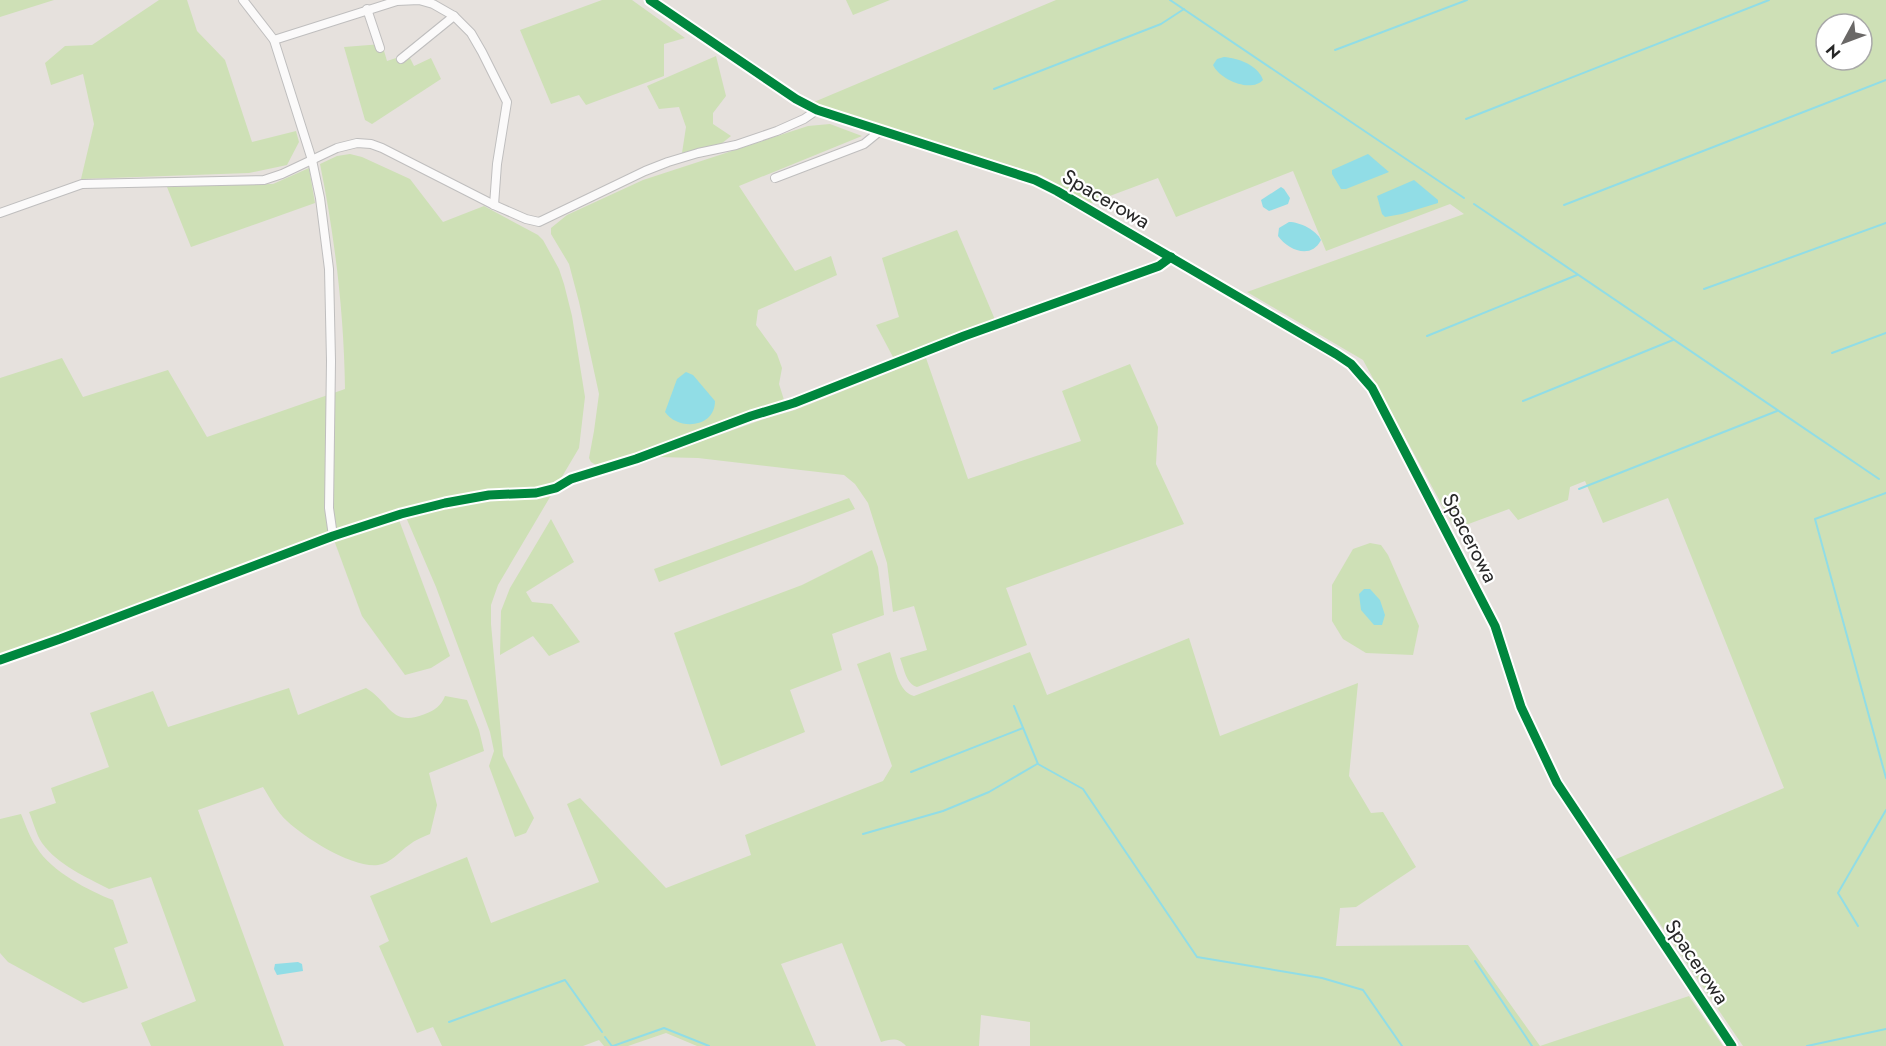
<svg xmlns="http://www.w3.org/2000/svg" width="1886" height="1046" font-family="Jost,sans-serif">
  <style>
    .green { fill: #cee0b6; fill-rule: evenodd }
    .water { fill: #91dde6 }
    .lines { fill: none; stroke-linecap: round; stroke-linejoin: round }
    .stream { stroke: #91dde6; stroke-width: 2 }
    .street-casing { stroke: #bfbebe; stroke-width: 10 }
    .street { stroke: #fbfafa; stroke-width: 8 }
    .cycleway-casing { stroke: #fff; stroke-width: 13 }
    .cycleway { stroke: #00873e; stroke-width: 9 }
    .labels { text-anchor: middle; stroke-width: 4.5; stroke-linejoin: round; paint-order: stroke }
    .street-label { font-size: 21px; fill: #272727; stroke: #fff }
  </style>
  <rect width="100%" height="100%" fill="#e6e1dd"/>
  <g class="green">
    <polygon points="0,0 54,0 0,17"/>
    <polygon points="159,0 187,0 197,31 225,60 252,142 296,131 299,142 287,165 249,173 81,179 94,124 83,74 51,85 45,63 65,46 92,45"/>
    <polygon points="602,0 632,0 685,38 664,44 664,76 586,105 579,95 551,104 520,30"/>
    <polygon points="846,0 890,0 853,15"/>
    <path d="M1056 0H1886V1046H1743L1616 859 1784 788 1668 498 1603 523 1585 481 1570 487 1568 500 1518 520 1509 509 1455 529 1363 360 1247 292 1464 214 1450 204 1326 251 1293 171 1176 217 1158 178 1091 203 1041 175 818 105 814 102ZM1826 24H1862V60H1826Z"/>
    <polygon points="382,44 387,61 408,54 414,66 431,58 441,79 372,124 365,120 344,47"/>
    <polygon points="716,56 726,96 713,113 713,124 731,136 721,144 682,153 686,127 679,107 659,109 647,86"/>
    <polygon points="830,124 862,136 739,186 795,271 831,256 837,275 758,310 756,325 777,354 782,368 779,384 784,400 616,460 596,465 591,462 589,458 594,431 599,394 579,302 569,264 551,234 551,228 567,215 643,180 808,126"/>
    <path d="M350 154 362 157 410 179 443 222 484 206 538 235 543 240 559 269 564 284 572 316 585 397 579 448 498 585 491 605V624L503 756 534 818 526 833 515 837 489 766 494 751 490 732 436 587 402 508 0 655V378L62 358 83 397 168 370 207 437 345 389C344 313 335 238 320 164L337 156Z"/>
    <polygon points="309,168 315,203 191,247 167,187 273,184"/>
    <polygon points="957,230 996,322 893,357 876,325 899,317 882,258"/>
    <path d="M926 358 968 479 1081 441 1062 391 1130 364 1158 427 1156 464 1184 524 1006 588 1027 645 917 687C906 684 904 668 900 658L927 650 914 606 893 612 887 563 868 503 855 484 844 475 698 458 657 457 767 418 795 410Z"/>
    <polygon points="849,498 855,509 659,582 654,569"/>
    <polygon points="551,519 574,562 526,592 532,602 552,604 580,642 549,656 533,636 500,655 501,611 510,588"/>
    <polygon points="399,520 450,656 431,668 405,675 362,616 334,540"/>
    <polygon points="1370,543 1381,545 1388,555 1419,626 1413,655 1366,653 1343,639 1332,621 1332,585 1353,549"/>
    <polygon points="872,550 878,567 884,615 832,634 842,670 790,690 805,732 721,766 674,633 802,585"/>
    <path d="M1189 638 1220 736 1358 683 1349 776 1371 813 1383 812 1416 867 1356 907 1340 908 1336 946 1468 945 1540 1046 1689 996 1723 1046H1030V1022L981 1015 979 1046H906C898 1037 891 1039 881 1042L842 943 781 964 816 1046H697L666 1033 628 1046H604L599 1040 583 1046H442L433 1027 417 1033 379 946 389 941 370 896 467 857 491 923 599 882 567 804 580 798 666 888 751 855 745 835 883 781 892 766 857 664 890 652C895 667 898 692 914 696L1030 652 1047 695Z"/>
    <path d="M289 688 298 715 366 688C390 702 391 728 425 714 435 710 441 706 445 696L467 700 479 730 484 751 429 773 437 805 430 834C423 837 415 840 409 845 400 851 390 864 378 865 352 868 305 838 287 821 277 812 270 798 263 787L198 810 284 1046H151L141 1023 196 1001 151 877 109 889C86 877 58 865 42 843 36 834 33 821 29 812L56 803 51 788 109 767 90 713 153 691 168 727Z"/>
    <path d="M21 814C26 826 30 838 37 848 51 871 89 891 113 900L128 943 114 948 128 988 83 1003 8 962 0 953V819Z"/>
  </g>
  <g class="water">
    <path d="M1224 57C1238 58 1258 65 1263 80 1251 93 1220 80 1213 65L1217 59Z"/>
    <polygon points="1368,154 1389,172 1346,189 1341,189 1332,174 1332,170"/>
    <polygon points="1414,180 1438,200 1438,203 1402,214 1385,217 1382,214 1377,196"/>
    <polygon points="1281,187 1284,189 1290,198 1288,204 1269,211 1263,207 1261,200"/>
    <path d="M1289 222C1300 222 1316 230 1321 240 1311 260 1288 250 1278 236L1279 228Z"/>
    <path d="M686 372 693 375 715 401C715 428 678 431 665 412L677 379Z"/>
    <polygon points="1364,589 1370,589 1380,600 1385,615 1382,625 1374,625 1361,610 1359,594"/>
    <polygon points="298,962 302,964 303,971 277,975 274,969 275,964"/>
  </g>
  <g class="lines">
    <g class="stream">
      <polyline points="1170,0 1464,198"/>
      <polyline points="1335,50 1467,0"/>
      <polyline points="994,89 1161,24 1184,9"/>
      <polyline points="1466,119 1769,0"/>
      <polyline points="1474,204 1879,479"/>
      <polyline points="1564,205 1886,80"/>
      <polyline points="1704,289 1886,223"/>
      <polyline points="1427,336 1577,275"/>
      <polyline points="1832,353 1886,333"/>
      <polyline points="1523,401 1673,340"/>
      <polyline points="1579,489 1777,411"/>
      <polyline points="1886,493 1815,519 1886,778"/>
      <polyline points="1014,706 1038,764 1083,789 1197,957 1322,978 1363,990 1402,1046"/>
      <polyline points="911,772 1023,728"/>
      <polyline points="863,834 943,811 989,792 1037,764"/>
      <polyline points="1858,926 1838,893 1886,810"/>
      <polyline points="1475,961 1532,1046"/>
      <polyline points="449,1022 565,980 602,1032"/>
      <polyline points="605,1037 612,1046"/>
      <polyline points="613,1046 664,1028 709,1046"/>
      <polyline points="1807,1046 1886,1029"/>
    </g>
    <g class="street-casing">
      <g id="street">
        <polyline points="243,0 274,40 312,160 320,198 329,269 331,361 329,508 333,536"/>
        <polyline points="650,0 796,99 817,110 1035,180 1057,191 1336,354 1351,364 1372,388 1495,626 1521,707 1557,783 1732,1046"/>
        <polyline points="367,9 380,48"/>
        <polyline points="274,40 397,1 419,0 433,4 454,16 471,33 482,52 507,102 497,164 494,205"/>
        <polyline points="401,59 454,16"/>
        <polyline points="775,178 864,144 880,131"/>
        <polyline points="0,213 82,184 264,180 282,174 337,148 357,143 371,144 382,148 494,205 526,219 539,222 645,171 668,162 698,153 736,145 777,131 804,119 817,110"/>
        <polyline points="0,660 60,639 333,536 401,514 445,503 489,495 536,493 556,488 571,479 636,459 751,416 794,403 964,336 1159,266 1171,257"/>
      </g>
    </g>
    <use href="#street" class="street"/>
    <g class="cycleway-casing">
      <g id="cycleway">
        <polyline points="650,0 796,99 817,110 1035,180 1057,191 1336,354 1351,364 1372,388 1495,626 1521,707 1557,783 1732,1046"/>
        <polyline points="0,660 60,639 333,536 401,514 445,503 489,495 536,493 556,488 571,479 636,459 751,416 794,403 964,336 1159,266 1171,257"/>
      </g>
    </g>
    <use href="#cycleway" class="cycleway"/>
  </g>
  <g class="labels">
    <g class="street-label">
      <text transform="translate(1106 199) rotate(30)" y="7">Spacerowa</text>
      <text transform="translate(1470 538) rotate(63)" y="7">Spacerowa</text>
      <text transform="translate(1697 962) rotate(56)" y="7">Spacerowa</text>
    </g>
  </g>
  <g transform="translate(1844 42) rotate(229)"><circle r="28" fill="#ffffff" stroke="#a9a9a9" stroke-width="1.5"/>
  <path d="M0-4.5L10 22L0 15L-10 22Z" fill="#6a6867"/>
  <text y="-9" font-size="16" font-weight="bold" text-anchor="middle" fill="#272727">N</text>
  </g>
</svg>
